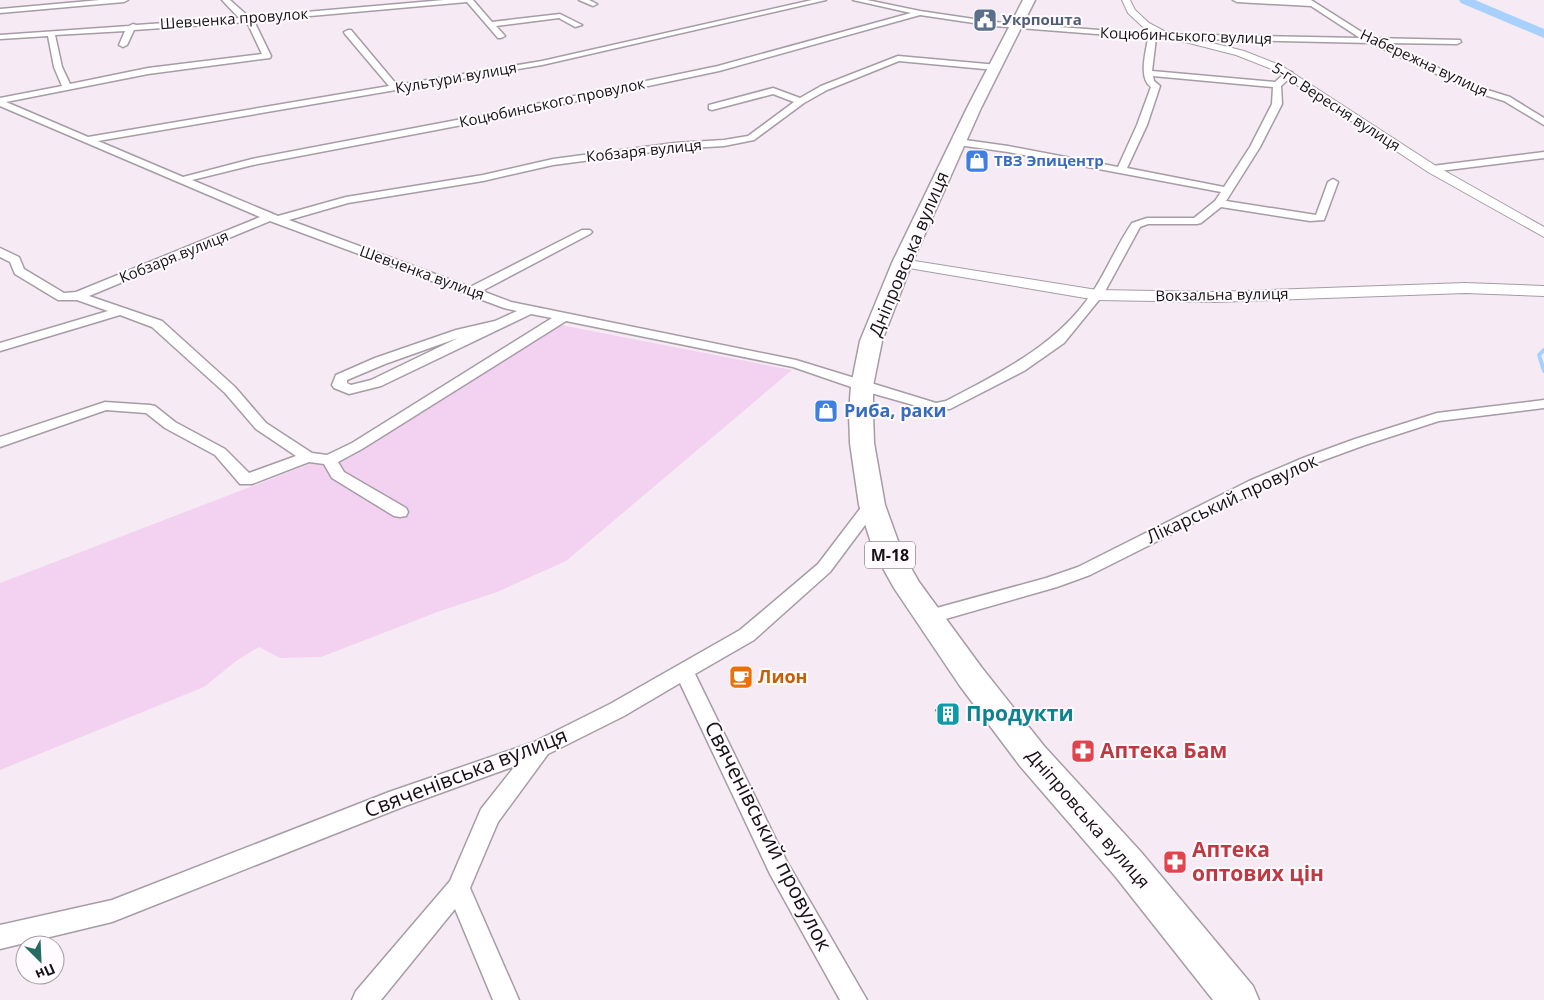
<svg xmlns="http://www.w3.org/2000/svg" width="1544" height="1000" font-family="'Open Sans',sans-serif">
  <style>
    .green { fill: #f3d1f0 }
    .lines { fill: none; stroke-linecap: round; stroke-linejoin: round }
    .stream { stroke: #a7d0fd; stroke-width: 4 }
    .river { fill: #a7d0fd; fill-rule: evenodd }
    .building { fill: #c4bac4; stroke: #8e858e }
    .minor-casing { stroke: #a69ca5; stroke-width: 3 }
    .tertiary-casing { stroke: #a69ca5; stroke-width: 2 }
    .trunk-casing { stroke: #a69ca5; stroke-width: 3 }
    .minor { fill: #fff; fill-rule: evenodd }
    .tertiary { fill: #fff; fill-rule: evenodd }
    .trunk { fill: #fff; fill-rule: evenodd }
    .labels { text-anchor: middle; stroke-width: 4; stroke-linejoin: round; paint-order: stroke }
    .far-street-label { font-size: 15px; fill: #161316; stroke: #fffbfe }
    .far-service-label { font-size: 15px; font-weight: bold; fill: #4e5e75; stroke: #fffbfe; text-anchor: start }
    .far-shop-label { font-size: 15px; font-weight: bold; fill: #366cbe; stroke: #fffbfe; text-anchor: start }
    .shield { fill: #fffbfe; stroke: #5c595c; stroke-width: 1 }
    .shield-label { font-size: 16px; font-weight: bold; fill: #161316 }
    .street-label { font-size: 18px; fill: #161316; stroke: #fffbfe }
    .shop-label { font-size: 18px; font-weight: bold; fill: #366cbe; stroke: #fffbfe; text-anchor: start }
    .food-label { font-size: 18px; font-weight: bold; fill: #c56008; stroke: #fffbfe; text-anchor: start }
    .near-culture-label { font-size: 21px; font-weight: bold; fill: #0d838f; stroke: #fffbfe; text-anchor: start }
    .near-health-label { font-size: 21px; font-weight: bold; fill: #be3a42; stroke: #fffbfe; text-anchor: start }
    .near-street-label { font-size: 21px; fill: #161316; stroke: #fffbfe }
  </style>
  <rect width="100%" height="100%" fill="#f6ebf4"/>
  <polygon class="green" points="556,324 792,370 566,561 497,592 440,611 321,657 280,658 259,647 236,661 204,687 0,770 0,583 310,464 333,465"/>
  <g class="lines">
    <polyline class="stream" points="1544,350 1539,355 1544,371"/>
    <polygon class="river" points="1459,0 1475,0 1544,29 1544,38 1461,3"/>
  </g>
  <polygon class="building" points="949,704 960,719 946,725 935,710"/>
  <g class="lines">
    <g class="minor-casing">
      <g id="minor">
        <polygon points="100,0 128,0 124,2 0,13 0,9"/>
        <path d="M222 0H230L249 17 444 0H473L492 22 560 14 582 25 575 27 559 18 496 26 505 36 501 38H498L467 2 254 21 271 56 270 58 148 74 6 102 88 137 389 86 345 34 344 32 348 30H351L397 85 542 61 812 0H826L542 65 98 141 183 177 252 159 483 115 718 66 911 13 853 0H867L920 11 994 22 1152 34 1360 38 1311 6 1237 2 1233 0H1311L1371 38 1460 40 1461 42 1457 44 1386 43 1481 88 1510 97 1544 118V125L1504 101 1475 92 1370 43 1156 38 1152 71 1275 82 1286 72H1292V76L1281 86 1282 104 1260 147 1226 201 1316 215 1328 182 1333 179 1338 182 1324 220 1310 221 1221 207 1201 223 1197 224H1148L1140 227 1103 295 1064 343 1024 371 950 409 931 410 857 389 793 367 566 321 362 449 338 462 344 472 406 508 408 512 406 516 400 517 394 516 332 478 324 464 309 462 252 484H240L215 455 165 428 146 413 106 410 0 447V437L105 402 150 405 155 406 175 422 225 449 249 473 296 456 256 429 225 393 152 327 120 315 0 351V343L108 311 77 300H58L15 274 10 262 0 257V248L19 257 24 269 64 293 76 292 260 217 0 106V98L62 86 54 67 48 36 0 39V35L129 26 133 24 136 25 239 18ZM920 15 994 26 1148 38C1146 52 1138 78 1151 87L1137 125 1118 167 1008 146 958 139 953 142 958 145 1008 152 1221 192 1215 201 1194 218H1147L1132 223C1117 245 1107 270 1092 293 1056 346 1001 372 946 401L936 403 796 360 511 302 482 291 590 234 592 232 590 230H582L470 287 289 220 348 203 483 181 553 165 675 149 724 146 754 140 804 103 827 90 899 61 995 70 999 67 998 65 898 56 821 86 800 98 773 88 709 105V109L712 110 773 94 794 102 748 136 724 140 675 143 553 159 483 175 346 197 278 216 192 180 253 165 483 121 719 71ZM247 22 262 54 148 68 70 84 62 67 55 35 125 31 119 45 123 47 127 45 134 30ZM1153 76 1273 87 1272 104 1250 147 1224 187 1127 168 1147 125 1160 86 1154 81ZM270 221 504 308 517 311 495 321 456 330 375 358 336 375 332 385 334 388 349 394 381 386 531 314 552 318 352 443 327 455 312 453 266 423 235 387 162 321 89 296ZM458 338 371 380 351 385 347 383V380L385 364Z"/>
        <polygon points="579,0 589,0 597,4 593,6"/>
        <polygon points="1544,152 1544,158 1432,172 1427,169 1432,166"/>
        <polygon points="1544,400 1544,408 1439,421 1365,445 1313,464 1261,489 1090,575 1057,587 928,624 922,622 919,617 922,612 1046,578 1078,567 1249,481 1303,458 1355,439 1437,413"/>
        <polygon points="872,500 878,501 880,505 830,572 754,640 695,674 786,860 867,1000 840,1000 770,874 680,683 624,716 548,754 498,822 470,888 519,1000 493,1000 455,909 381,1000 352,1000 356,991 450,881 481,809 515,766 405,806 112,922 0,949 0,925 112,900 389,792 534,742 610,704 740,630 818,564 866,501"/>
      </g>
    </g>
    <g class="tertiary-casing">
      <g id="tertiary">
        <polygon points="1122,0 1130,0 1135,10 1149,23 1164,31 1244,51 1282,66 1436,166 1544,227 1544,237 1428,172 1274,70 1236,55 1158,35 1143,27 1128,13"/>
        <polygon points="902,259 1097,290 1214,292 1465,283 1544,286 1544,296 1465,293 1214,302 1097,300 897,266 895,263 897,260"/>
      </g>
    </g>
    <g class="trunk-casing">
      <polygon id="trunk" points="1023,0 1035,0 981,108 912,263 882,341 873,386 873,413 874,443 885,505 902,552 919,582 982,668 1044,746 1141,852 1253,986 1259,1000 1213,1000 1115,876 1020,766 960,686 894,588 874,552 859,505 850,443 849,413 851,386 860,341 892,263 967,108"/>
    </g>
    <use href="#minor" class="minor"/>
    <use href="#tertiary" class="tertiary"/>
    <use href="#trunk" class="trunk"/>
  </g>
  <defs>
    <g id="civic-square" transform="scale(1.25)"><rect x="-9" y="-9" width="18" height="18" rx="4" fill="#5c6f8a" stroke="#fffbfe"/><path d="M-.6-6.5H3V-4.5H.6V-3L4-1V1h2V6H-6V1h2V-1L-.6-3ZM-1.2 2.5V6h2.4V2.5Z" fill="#fff"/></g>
    <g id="shop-square" transform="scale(1.25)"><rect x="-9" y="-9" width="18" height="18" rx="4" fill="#3f7fe0" stroke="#fffbfe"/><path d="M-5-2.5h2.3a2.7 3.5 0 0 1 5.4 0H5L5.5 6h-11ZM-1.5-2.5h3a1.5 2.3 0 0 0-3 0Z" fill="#fff"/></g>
    <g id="cafe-square" transform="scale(1.25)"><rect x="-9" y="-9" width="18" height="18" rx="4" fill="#e8710a" stroke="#fffbfe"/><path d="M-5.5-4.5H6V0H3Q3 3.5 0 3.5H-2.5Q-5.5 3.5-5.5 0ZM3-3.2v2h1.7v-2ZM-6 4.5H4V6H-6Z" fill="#fff"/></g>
    <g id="building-square" transform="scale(1.25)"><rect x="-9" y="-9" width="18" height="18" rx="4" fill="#0f9aa8" stroke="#fffbfe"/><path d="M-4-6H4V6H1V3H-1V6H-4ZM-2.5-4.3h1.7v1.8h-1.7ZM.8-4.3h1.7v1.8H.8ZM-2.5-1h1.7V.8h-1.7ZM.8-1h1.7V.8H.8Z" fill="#fff"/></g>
    <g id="pharmacy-square" transform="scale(1.25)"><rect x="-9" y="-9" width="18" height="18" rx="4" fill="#e0444e" stroke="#fffbfe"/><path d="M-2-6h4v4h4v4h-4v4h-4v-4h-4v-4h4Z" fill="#fff"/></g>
  </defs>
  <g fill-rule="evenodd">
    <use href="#civic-square" x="985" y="20"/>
    <use href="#shop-square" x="977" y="161"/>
    <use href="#shop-square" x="826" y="411"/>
    <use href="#cafe-square" x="741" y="677"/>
    <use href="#building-square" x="948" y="714"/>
    <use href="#pharmacy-square" x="1083" y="751"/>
    <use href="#pharmacy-square" x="1175" y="862"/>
  </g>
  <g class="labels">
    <g class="far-street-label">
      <text transform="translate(234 19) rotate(-4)" y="5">Шевченка провулок</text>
      <text transform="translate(1186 36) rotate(2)" y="5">Коцюбинського вулиця</text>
      <text transform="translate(1424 63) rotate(25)" y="5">Набережна вулиця</text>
      <text transform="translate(456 78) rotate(-10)" y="5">Культури вулиця</text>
      <text transform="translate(552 103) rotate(-12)" y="5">Коцюбинського провулок</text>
      <text transform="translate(1336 107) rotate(33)" y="5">5-го Вересня вулиця</text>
      <text transform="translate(644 151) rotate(-6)" y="5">Кобзаря вулиця</text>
      <text transform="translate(174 257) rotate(-22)" y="5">Кобзаря вулиця</text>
      <text transform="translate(422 273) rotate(20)" y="5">Шевченка вулиця</text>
      <text transform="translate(1222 295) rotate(-1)" y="5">Вокзальна вулиця</text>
    </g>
    <g class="far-service-label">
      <text x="1002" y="25">Укрпошта</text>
    </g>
    <g class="far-shop-label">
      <text x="994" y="166">ТВЗ Эпицентр</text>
    </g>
    <rect class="shield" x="865" y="541.5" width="50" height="27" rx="4"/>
    <g class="shield-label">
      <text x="890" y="561">М-18</text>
    </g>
    <g class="street-label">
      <text transform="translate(909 254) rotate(-67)" y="6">Дніпровська вулиця</text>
      <text transform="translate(1232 499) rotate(-25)" y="6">Лікарський провулок</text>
      <text transform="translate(1088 819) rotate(49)" y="6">Дніпровська вулиця</text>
    </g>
    <g class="shop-label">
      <text x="844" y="417">Риба, раки</text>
    </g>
    <g class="food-label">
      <text x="758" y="683">Лион</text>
    </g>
    <g class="near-culture-label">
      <text x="966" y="721">Продукти</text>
    </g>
    <g class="near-health-label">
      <text x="1100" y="758">Аптека Бам</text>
      <text x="1192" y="857">Аптека<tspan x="1192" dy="24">оптових цін</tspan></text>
    </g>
    <g class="near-street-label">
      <text transform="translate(466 773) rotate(-21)" y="7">Свяченівська вулиця</text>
      <text transform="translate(768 836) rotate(63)" y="7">Свяченівський провулок</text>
    </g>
  </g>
  <g transform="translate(40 960) rotate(156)"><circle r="24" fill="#fffbfe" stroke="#a29ea1"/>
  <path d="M0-4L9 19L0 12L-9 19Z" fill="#256c61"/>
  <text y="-8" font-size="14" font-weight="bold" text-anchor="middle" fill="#161316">Пн</text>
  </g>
</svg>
